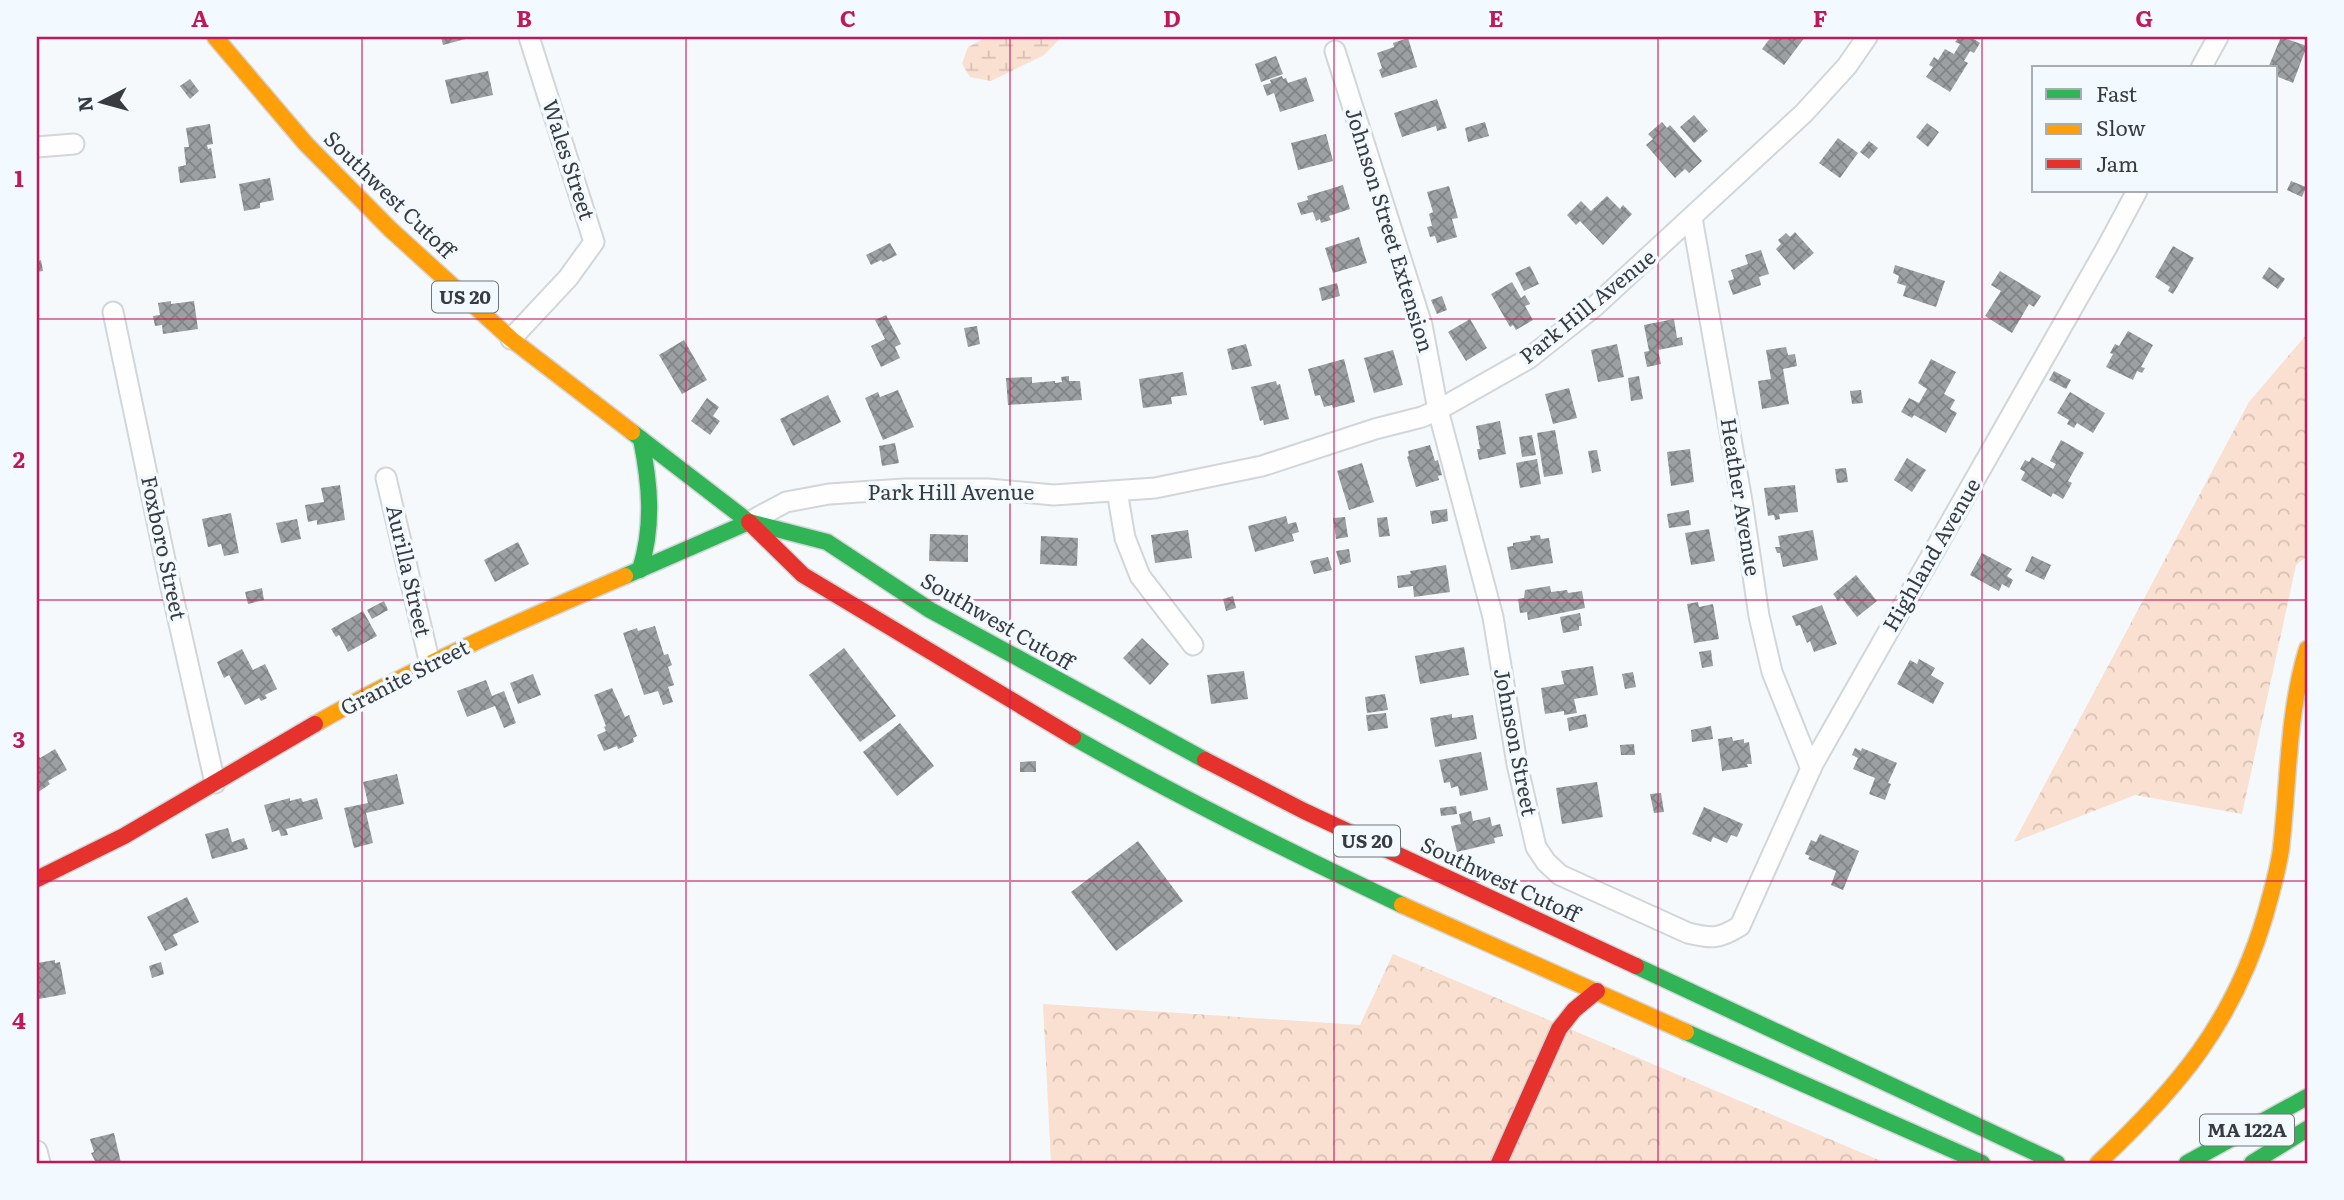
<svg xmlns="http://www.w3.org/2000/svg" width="2344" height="1200" font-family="Literata,serif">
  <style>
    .forest { fill: url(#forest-crowns) }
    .wetland { fill: url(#wetland-marsh) }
    .building { fill: url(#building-cross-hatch) }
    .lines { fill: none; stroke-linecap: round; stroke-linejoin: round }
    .street-casing { stroke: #d2d6d9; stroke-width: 23 }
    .fast-casing { stroke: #d2d6d9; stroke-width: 19 }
    .slow-casing { stroke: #d2d6d9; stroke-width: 19 }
    .jam-casing { stroke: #d2d6d9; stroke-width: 19 }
    .street { stroke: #fefeff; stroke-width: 19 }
    .fast { stroke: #30b455; stroke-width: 16 }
    .slow { stroke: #ff9f0a; stroke-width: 16 }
    .jam { stroke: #e5322d; stroke-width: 16 }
    .grid { fill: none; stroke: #c2185b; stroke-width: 2; stroke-opacity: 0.55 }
    .labels { text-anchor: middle; stroke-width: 7; stroke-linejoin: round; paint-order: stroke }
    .shield { fill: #f2f9ff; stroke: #707579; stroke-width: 2 }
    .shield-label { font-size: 19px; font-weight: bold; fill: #383c40 }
    .street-label { font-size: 21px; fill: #383c40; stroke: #f2f9ff }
    .neatline { fill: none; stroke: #c2185b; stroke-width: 2.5 }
    .grid-label { font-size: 23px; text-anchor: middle; font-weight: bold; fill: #c2185b }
  </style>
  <defs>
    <pattern id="forest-crowns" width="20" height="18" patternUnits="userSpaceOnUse" patternTransform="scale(1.75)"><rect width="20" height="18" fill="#f9e0d0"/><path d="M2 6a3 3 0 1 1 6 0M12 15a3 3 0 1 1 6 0" fill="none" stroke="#d6c1b4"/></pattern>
    <pattern id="wetland-marsh" width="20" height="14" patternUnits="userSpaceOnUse" patternTransform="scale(1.75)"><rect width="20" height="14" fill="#f9e0d0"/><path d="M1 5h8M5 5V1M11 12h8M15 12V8" fill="none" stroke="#d6c1b4"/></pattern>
    <pattern id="building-cross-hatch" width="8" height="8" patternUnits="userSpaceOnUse" patternTransform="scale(1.75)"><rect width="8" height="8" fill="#9ca0a2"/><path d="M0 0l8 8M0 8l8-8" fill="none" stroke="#808485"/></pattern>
  </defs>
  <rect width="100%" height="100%" fill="#f5f9fc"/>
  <g class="forest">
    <polygon points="2307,334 2307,556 2296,565 2242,814 2135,795 2014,842 2249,402"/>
    <polygon points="1393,954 1886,1163 1051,1163 1043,1004 1360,1025"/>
  </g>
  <polygon class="wetland" points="987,37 1062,37 1044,55 991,81 970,77 962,64 968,47"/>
  <g class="building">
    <polygon points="441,37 468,37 469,38 443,45"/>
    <polygon points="1771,37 1805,37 1784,65 1762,49"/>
    <polygon points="1959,37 1971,37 1980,43 1974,53 1970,51 1964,61 1968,63 1950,92 1926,77 1933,67 1929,65 1934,57 1938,60 1945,49 1954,54 1960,44 1955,42"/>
    <polygon points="2281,37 2307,46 2293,83 2276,76 2276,68 2268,68"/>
    <polygon points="1408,38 1417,67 1382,78 1379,70 1382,68 1377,53 1394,47 1393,43"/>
    <polygon points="1276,56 1283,74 1261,82 1255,64"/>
    <polygon points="488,71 493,95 451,104 445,80"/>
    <polygon points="1282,76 1283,79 1286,78 1288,83 1306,77 1314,101 1280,112 1274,93 1267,96 1263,85 1271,83 1270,80"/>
    <polygon points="190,79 199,91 190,99 180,86"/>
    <polygon points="1437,99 1447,128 1437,131 1436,126 1402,137 1394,113"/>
    <polygon points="1694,115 1708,131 1694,143 1680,127"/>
    <polygon points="1485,122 1489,136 1468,142 1465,128"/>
    <polygon points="1662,122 1667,128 1670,125 1702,161 1689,173 1685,169 1675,178 1646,145 1653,139 1648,134"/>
    <polygon points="1927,123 1939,132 1928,147 1916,137"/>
    <polygon points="210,124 213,144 207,145 208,149 211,148 216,178 180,183 178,167 186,165 184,147 189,147 186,128"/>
    <polygon points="1326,134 1333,161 1298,170 1291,143"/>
    <polygon points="1838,138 1858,153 1840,178 1819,163"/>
    <polygon points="1869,141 1878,148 1869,159 1860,152"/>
    <polygon points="270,178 274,200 260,203 260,208 244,211 239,184"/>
    <polygon points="2291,181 2306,187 2302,197 2287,190"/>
    <polygon points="1343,185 1350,209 1329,216 1331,220 1321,223 1320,219 1316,221 1313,212 1301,215 1297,203 1308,200 1307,196"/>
    <polygon points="1449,186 1458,218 1452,219 1457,237 1437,243 1435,236 1430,237 1427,227 1432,226 1429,214 1433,212 1427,192"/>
    <polygon points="1607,196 1620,209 1623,205 1632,214 1603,245 1580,221 1576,225 1567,215 1581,201 1591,211"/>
    <polygon points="1795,232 1814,253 1794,270 1776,249 1781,244 1778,240 1786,233 1790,237"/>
    <polygon points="1359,237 1367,263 1333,273 1325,248"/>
    <polygon points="890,243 897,255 883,262 881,260 871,265 866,255"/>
    <polygon points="2173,246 2194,258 2173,294 2168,291 2170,287 2155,277"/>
    <polygon points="1761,250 1769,274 1759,277 1761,285 1733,295 1728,281 1734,279 1731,270 1748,264 1745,255"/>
    <polygon points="41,260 43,271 37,272 37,261"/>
    <polygon points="1895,265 1945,281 1936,307 1903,296 1906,286 1897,283 1899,276 1893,273"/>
    <polygon points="1530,266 1539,284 1524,291 1515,273"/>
    <polygon points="2269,267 2285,279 2278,289 2262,278"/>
    <polygon points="2000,271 2041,296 2034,307 2029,304 2012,333 1985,316 2001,291 1991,285"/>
    <polygon points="1512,282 1521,298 1525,295 1530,304 1525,306 1533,320 1516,330 1513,325 1510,327 1491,294"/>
    <polygon points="1337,283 1340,296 1322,301 1319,288"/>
    <polygon points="1442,296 1447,310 1437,314 1431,300"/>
    <polygon points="171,301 171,304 194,301 198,329 163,334 162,325 155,326 153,316 160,315 158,303"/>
    <polygon points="886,315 901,344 895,347 900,358 881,367 871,346 885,339 875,320"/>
    <polygon points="1470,319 1487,348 1466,361 1448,332"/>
    <polygon points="1674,319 1677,338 1682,337 1683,345 1658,350 1661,364 1647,367 1644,352 1649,351 1644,325"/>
    <polygon points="977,326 980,344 968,347 964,328"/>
    <polygon points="2128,331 2153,345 2141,367 2145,368 2142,373 2137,371 2133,380 2106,367 2113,354 2110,353 2115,344 2119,346"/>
    <polygon points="684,340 707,380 682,394 659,355"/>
    <polygon points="1246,344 1252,366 1232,370 1227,349"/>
    <polygon points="1617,344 1624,377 1598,382 1591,350"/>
    <polygon points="1786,347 1788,355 1795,354 1797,366 1783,369 1789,404 1762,409 1758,381 1771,379 1766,350"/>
    <polygon points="1393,350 1403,385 1374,393 1364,358"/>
    <polygon points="1344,359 1355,402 1333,408 1332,405 1324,407 1320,395 1315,396 1308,369"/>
    <polygon points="1931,359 1956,372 1944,394 1955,400 1950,409 1957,413 1946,433 1914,415 1912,418 1901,412 1909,398 1919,403 1927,389 1918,383"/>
    <polygon points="2054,371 2071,380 2066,389 2049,380"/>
    <polygon points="1183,372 1187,395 1171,397 1172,404 1143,408 1139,379"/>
    <polygon points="1069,376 1069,381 1080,381 1082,400 1008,405 1006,378 1032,377 1032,383 1055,381 1055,383 1062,382 1061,377"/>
    <polygon points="1639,376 1643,399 1631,401 1628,378"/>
    <polygon points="1276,381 1277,385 1280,384 1289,419 1264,425 1263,420 1260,421 1251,387"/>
    <polygon points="1569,388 1577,418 1553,424 1545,394"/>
    <polygon points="898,390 914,427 883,440 865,398 878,392 880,397"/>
    <polygon points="1861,390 1863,403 1852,404 1850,391"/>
    <polygon points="2070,392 2105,413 2093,433 2077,423 2074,428 2067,424 2069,420 2057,413"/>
    <polygon points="828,395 841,422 793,446 780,419"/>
    <polygon points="707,398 719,407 713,416 720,421 710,435 691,421"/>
    <polygon points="1500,421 1506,454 1479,460 1477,449 1480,449 1476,426"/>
    <polygon points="1555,430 1563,474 1544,477 1537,433"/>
    <polygon points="1532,435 1536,455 1522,457 1519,437"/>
    <polygon points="2061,440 2084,453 2068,481 2072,483 2063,499 2053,493 2051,497 2021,480 2025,472 2020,469 2025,460 2029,462 2032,457 2053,469 2056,464 2050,461"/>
    <polygon points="895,443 899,463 882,466 879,446"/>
    <polygon points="1430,445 1435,461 1438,460 1442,475 1438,476 1439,480 1416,487 1407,457 1409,456 1408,451"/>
    <polygon points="1690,449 1694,482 1671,486 1667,452"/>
    <polygon points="1597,450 1601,471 1592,473 1588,451"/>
    <polygon points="1907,458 1926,470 1912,492 1894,480"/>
    <polygon points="1537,459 1541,484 1520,488 1516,463"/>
    <polygon points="1362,463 1374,502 1349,510 1337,471"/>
    <polygon points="1846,468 1848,482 1837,483 1835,469"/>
    <polygon points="340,485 345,520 317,525 317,520 308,522 305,505 324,502 321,488"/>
    <polygon points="1795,485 1798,512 1779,514 1780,519 1775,520 1774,515 1768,516 1764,488"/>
    <polygon points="1447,509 1448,521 1432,524 1430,511"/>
    <polygon points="1689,510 1691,525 1669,528 1667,514"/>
    <polygon points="231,513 239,553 224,556 221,544 208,547 202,519"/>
    <polygon points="1286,516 1288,524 1296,522 1299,532 1292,534 1294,541 1255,552 1248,526"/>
    <polygon points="1345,517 1348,537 1336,539 1333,518"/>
    <polygon points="1387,517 1390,536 1379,537 1377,518"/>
    <polygon points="297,519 301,539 281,543 276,523"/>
    <polygon points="1709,529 1715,561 1691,565 1685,533"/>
    <polygon points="1188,530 1192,558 1155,563 1151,535"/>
    <polygon points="1813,530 1818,560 1783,567 1780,553 1777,553 1775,547 1780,547 1778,536"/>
    <polygon points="930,534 968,535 968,562 929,561"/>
    <polygon points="1540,535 1541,539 1549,538 1553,563 1511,570 1507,547 1513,546 1513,543 1531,540 1530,536"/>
    <polygon points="1041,536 1078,538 1077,566 1040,564"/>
    <polygon points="518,542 529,564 495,582 484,560"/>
    <polygon points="1349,549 1351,562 1340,565 1336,551"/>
    <polygon points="1982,553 2012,569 2007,576 2013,580 2009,588 2002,584 1999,591 1970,575"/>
    <polygon points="2032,556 2051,565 2044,580 2025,571"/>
    <polygon points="1328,557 1332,570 1314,574 1310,561"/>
    <polygon points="1446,565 1450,592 1414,597 1413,586 1398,588 1397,576 1411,574 1410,571"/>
    <polygon points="1856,575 1877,601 1857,617 1842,598 1838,601 1833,594"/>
    <polygon points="1550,586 1551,592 1567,590 1568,593 1582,591 1585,608 1528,620 1527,612 1520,613 1518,599 1524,598 1525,590"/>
    <polygon points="262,588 264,600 248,604 245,592"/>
    <polygon points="1233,596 1236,608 1226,611 1223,599"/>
    <polygon points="384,601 388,610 372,619 367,610"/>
    <polygon points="1698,602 1699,607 1713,604 1719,639 1694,643 1687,604"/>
    <polygon points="1822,605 1837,644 1814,652 1810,641 1807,643 1800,625 1796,626 1792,616"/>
    <polygon points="363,611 377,636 348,652 339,635 336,637 331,629"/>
    <polygon points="1580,613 1582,626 1579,626 1579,630 1563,633 1560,617"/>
    <polygon points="655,626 664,655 668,654 672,665 668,667 674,685 668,687 673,702 663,705 658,691 644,695 623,633 637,628 638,631"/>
    <polygon points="1142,638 1169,664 1150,685 1123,658"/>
    <polygon points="1464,647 1469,675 1420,684 1415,656"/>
    <polygon points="844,648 896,716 860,742 809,675"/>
    <polygon points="242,649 253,670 265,664 277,689 265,695 267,698 261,701 259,698 245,705 229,675 224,678 217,662"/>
    <polygon points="1711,650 1713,666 1702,668 1699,652"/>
    <polygon points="1919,659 1935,668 1931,675 1944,683 1933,704 1897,684 1910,660 1917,664"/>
    <polygon points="1593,666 1598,695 1574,699 1577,713 1564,715 1564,711 1545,714 1541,688 1564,684 1561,671"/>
    <polygon points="1244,671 1248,699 1211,704 1207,675"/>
    <polygon points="1633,672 1636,687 1625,689 1622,674"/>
    <polygon points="533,674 541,695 518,704 510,683"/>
    <polygon points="486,680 492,696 504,691 516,723 504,728 495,706 467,717 457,691"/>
    <polygon points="612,688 625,717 629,715 637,736 633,738 634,742 618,749 617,746 604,751 597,735 606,731 604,727 606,726 594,695"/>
    <polygon points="1385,694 1388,710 1367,713 1365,697"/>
    <polygon points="1386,713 1388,728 1368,731 1366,715"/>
    <polygon points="1452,714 1452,718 1473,715 1477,739 1435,747 1430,718"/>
    <polygon points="1586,714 1588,727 1569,731 1567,718"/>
    <polygon points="900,723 934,766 897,796 863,752"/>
    <polygon points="1711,726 1713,739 1692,742 1691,730"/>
    <polygon points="1732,737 1733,741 1744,739 1744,743 1749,742 1752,764 1747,764 1748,767 1722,771 1718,739"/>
    <polygon points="1634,744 1635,755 1621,755 1620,745"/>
    <polygon points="1855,748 1861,751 1862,748 1897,763 1888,783 1891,784 1885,800 1869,794 1875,778 1853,769 1858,758 1852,755"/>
    <polygon points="55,749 67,770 48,781 50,784 37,793 37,753 40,758"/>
    <polygon points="1481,752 1488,790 1460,796 1458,786 1451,788 1450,782 1444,783 1439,760"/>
    <polygon points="1036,761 1036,772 1020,772 1020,762"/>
    <polygon points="397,774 404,804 366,813 373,843 354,848 344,808 368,803 363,782"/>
    <polygon points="1597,782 1603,817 1562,824 1556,788"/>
    <polygon points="1661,793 1664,812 1654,813 1650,794"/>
    <polygon points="290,798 290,801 301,798 303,802 317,798 323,819 286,829 288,835 281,836 279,830 272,832 264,805"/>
    <polygon points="1456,806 1457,814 1441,816 1440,808"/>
    <polygon points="1704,807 1743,824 1737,837 1731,835 1727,843 1713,837 1711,842 1692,834"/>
    <polygon points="1471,811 1473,821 1490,817 1492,826 1500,824 1503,836 1494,838 1495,843 1457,852 1451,826 1461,824 1459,814"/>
    <polygon points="228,828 232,842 244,838 248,849 212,859 205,834"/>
    <polygon points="1820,834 1859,851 1843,890 1831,885 1836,871 1808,859 1810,856 1805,854 1811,840 1816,842"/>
    <polygon points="1138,841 1183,901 1116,951 1071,892"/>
    <polygon points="187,897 199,922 173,935 178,945 165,951 147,917"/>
    <polygon points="55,960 55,963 60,962 66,994 39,999 37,963"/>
    <polygon points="161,962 164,974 152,978 149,966"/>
    <polygon points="114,1133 121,1163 96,1163 91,1153 94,1152 90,1139"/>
  </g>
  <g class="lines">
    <g class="street-casing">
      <g id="street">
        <path d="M1335 51 1422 325 1438 410 1493 617 1517 764 1536 847 1546 862 1560 875 1688 933C1712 939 1719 939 1740 926L1813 764 2107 247 2137 191"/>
        <polyline points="2201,68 2218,37"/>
        <polyline points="37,147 74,144"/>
        <polyline points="1692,218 1742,501 1759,616 1772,672 1811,769"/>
        <polyline points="113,312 169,579 215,783"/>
        <polyline points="511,339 568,278 594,242 529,37"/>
        <polyline points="386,478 430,664"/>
        <polyline points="1117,491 1125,538 1140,576 1193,645"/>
        <polyline points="749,522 786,502 829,494 904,489 988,489 1054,495 1155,488 1262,466 1375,429 1422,417 1438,410 1528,359 1594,307 1804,113 1847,66 1867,37"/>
        <polyline points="37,1151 40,1163"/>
      </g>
    </g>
    <g class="fast-casing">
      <g id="fast">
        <polyline points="632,432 749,522"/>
        <polyline points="749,522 827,542 930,610 1205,760"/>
        <path d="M640 570C654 525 650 484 641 439"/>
        <polyline points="625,576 749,522"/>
        <path d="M1073 737C1180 798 1291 852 1402 905"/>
        <polyline points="1636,966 2057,1163"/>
        <polyline points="1686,1032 1982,1163"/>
        <polyline points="2187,1163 2307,1097"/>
        <polyline points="2252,1163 2307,1129"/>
      </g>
    </g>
    <g class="slow-casing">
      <g id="slow">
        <polyline points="215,37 306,144 390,229 511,339 632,432"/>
        <path d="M315 724C415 667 520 621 625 576"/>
        <polyline points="1402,905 1686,1032"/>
        <path d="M2098 1163C2178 1088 2233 1023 2265 916 2271 894 2278 871 2281 849 2289 781 2287 715 2307 649"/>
      </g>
    </g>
    <g class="jam-casing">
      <g id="jam">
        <polyline points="749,522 803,575 1073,737"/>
        <polyline points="1205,760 1304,811 1636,966"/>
        <polyline points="37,879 124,836 315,724"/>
        <polyline points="1499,1163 1559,1029 1574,1010 1597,991"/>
      </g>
    </g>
    <use href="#street" class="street"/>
    <use href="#fast" class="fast"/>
    <use href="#slow" class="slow"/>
    <use href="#jam" class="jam"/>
  </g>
  <path class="grid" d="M362 37V1163M686 37V1163M1010 37V1163M1334 37V1163M1658 37V1163M1982 37V1163M37 319H2307M37 600H2307M37 881H2307"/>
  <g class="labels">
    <g class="shield">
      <rect x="432" y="281.5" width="66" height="31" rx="5"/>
      <rect x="1334" y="825.5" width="66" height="31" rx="5"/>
      <rect x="2200" y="1114.5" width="94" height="31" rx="5"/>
    </g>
    <g class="shield-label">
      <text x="465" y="304">US 20</text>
      <text x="1367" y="848">US 20</text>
      <text x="2247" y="1137">MA 122A</text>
    </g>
    <g class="street-label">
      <text transform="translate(568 160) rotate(72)" y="7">Wales Street</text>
      <text transform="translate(389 195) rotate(44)" y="7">Southwest Cutoff</text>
      <text transform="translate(1389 230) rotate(73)" y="7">Johnson Street Extension</text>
      <text transform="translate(1588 307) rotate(-39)" y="7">Park Hill Avenue</text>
      <text x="951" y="500">Park Hill Avenue</text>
      <text transform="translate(1740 497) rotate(81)" y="7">Heather Avenue</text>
      <text transform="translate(163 548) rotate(78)" y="7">Foxboro Street</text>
      <text transform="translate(1932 555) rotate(-60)" y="7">Highland Avenue</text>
      <text transform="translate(408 571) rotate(77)" y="7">Aurilla Street</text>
      <text transform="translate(997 622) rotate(30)" y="7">Southwest Cutoff</text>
      <text transform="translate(405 678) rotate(-27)" y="7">Granite Street</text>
      <text transform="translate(1515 742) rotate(79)" y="7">Johnson Street</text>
      <text transform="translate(1500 880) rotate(25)" y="7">Southwest Cutoff</text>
    </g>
  </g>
  <rect width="2344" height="1200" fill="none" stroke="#f2f9ff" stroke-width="77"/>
  <rect x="2032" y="66" width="245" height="126" fill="#f2f9ff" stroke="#a8adb3" stroke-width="2"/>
  <rect x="2046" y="89" width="35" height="10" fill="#30b455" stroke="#a8adb3" stroke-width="2"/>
  <text x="2096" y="102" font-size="21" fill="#383c40">Fast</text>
  <rect x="2046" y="124" width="35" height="10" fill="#ff9f0a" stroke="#a8adb3" stroke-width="2"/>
  <text x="2096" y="136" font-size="21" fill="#383c40">Slow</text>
  <rect x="2046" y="159" width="35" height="10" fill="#e5322d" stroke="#a8adb3" stroke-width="2"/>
  <text x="2096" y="172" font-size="21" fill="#383c40">Jam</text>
  <g transform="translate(102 102) rotate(264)" stroke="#f2f9ff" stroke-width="5" paint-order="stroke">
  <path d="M0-5L12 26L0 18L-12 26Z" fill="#383c40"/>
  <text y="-10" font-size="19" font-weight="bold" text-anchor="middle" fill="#383c40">N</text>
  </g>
  <rect x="38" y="38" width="2268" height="1124" class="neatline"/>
  <g class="grid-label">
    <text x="200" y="27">A</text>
    <text x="524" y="27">B</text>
    <text x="848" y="27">C</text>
    <text x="1172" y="27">D</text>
    <text x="1496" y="27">E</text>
    <text x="1820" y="27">F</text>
    <text x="2144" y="27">G</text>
    <text x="19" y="187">1</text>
    <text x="19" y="468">2</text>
    <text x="19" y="748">3</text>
    <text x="19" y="1029">4</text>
  </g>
</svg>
